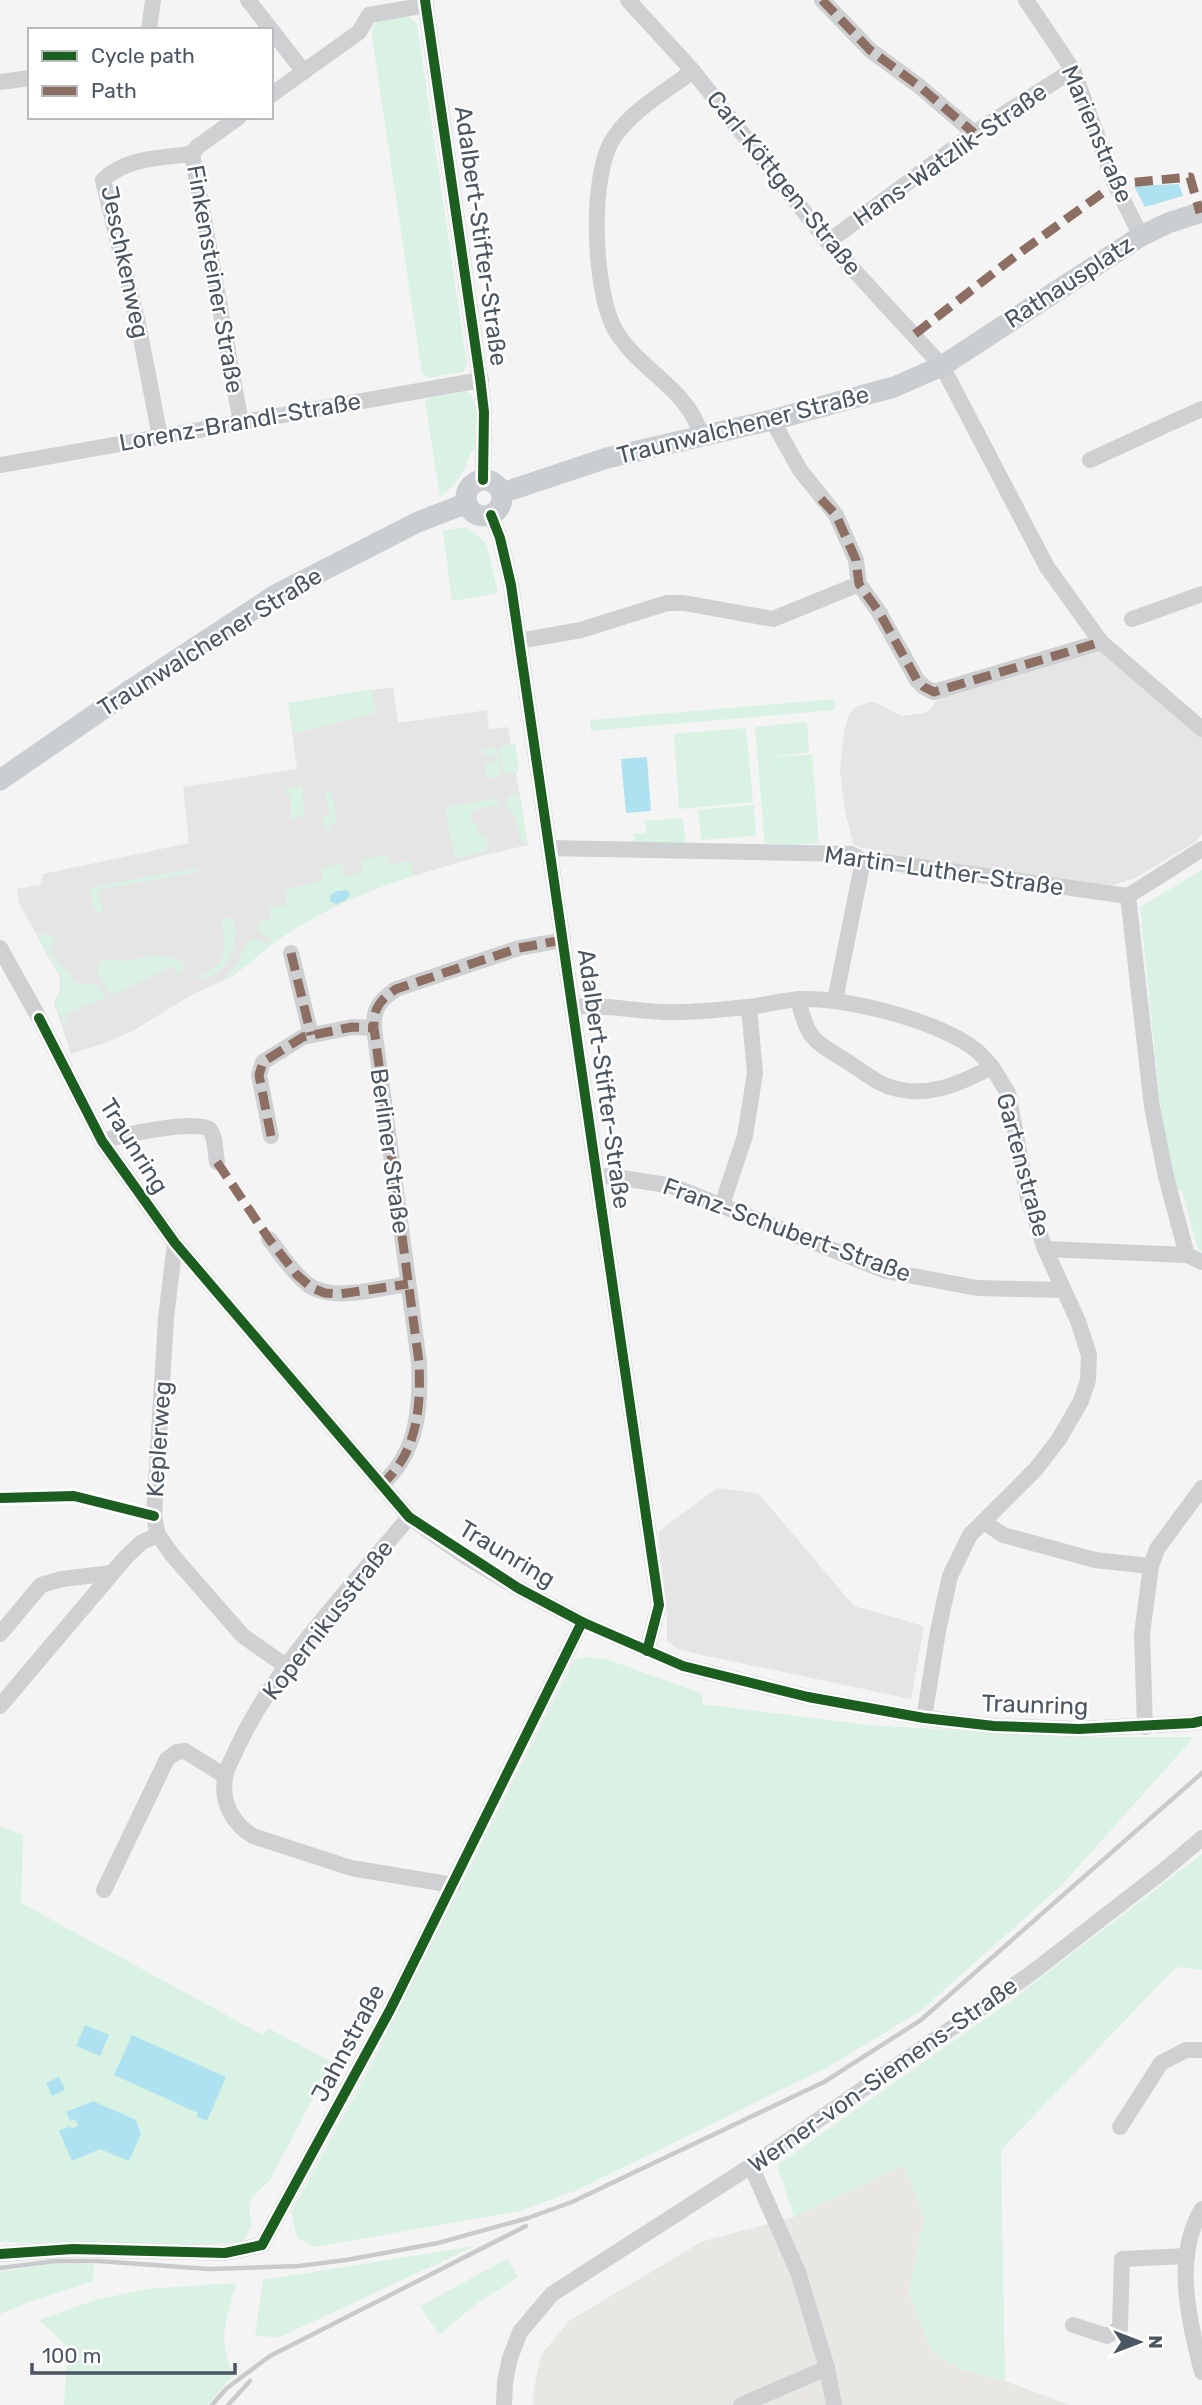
<svg xmlns="http://www.w3.org/2000/svg" width="1202" height="2405" font-family="Rubik,sans-serif">
  <style>
    .commercial { fill: #e8e7e3 }
    .education { fill: #e6e5e6 }
    .green { fill: #d9f2e3 }
    .water { fill: #aee2f0 }
    .lines { fill: none; stroke-linecap: round; stroke-linejoin: round }
    .minor { stroke: #ced0d2; stroke-width: 16 }
    .major { stroke: #caced1; stroke-width: 21 }
    .rail { stroke: #c9cacc; stroke-width: 4.5 }
    .quiet { stroke: #8d6e63; stroke-width: 9; stroke-dasharray: 18 9; stroke-linecap: butt }
    .cycleway-casing { stroke: #fff; stroke-width: 15 }
    .cycleway { stroke: #1b5e20; stroke-width: 10 }
    .labels { text-anchor: middle; stroke-width: 5; stroke-linejoin: round; paint-order: stroke }
    .street-label { font-size: 24px; fill: #4a5661; stroke: #fff }
  </style>
  <rect width="100%" height="100%" fill="#f4f4f4"/>
  <polygon class="commercial" points="904,2164 924,2216 909,2293 961,2369 1005,2381 1070,2405 533,2405 533,2393 541,2355 569,2321 703,2241 794,2217"/>
  <g class="education">
    <polygon points="1101,642 1202,729 1202,834 1194,843 1135,878 1107,887 890,854 858,847 853,843 845,811 840,771 844,732 849,714 856,707 870,702 877,703 901,716 926,713 942,695"/>
    <polygon points="393,687 398,723 487,710 489,729 508,727 528,845 473,858 387,884 321,912 276,941 233,976 193,994 131,1032 105,1043 71,1054 54,1003 60,989 60,978 19,903 17,889 40,885 43,874 189,843 183,787 297,769 288,703"/>
    <polygon points="717,1488 758,1493 854,1606 924,1626 911,1699 679,1650 667,1640 667,1608 658,1532"/>
  </g>
  <g class="green">
    <polygon points="408,16 417,24 467,365 463,372 428,378 422,373 371,30 376,21"/>
    <path d="M466 391 472 395 476 412 475 450 471 451C465 471 457 485 440 497L425 401 429 398Z"/>
    <polygon points="467,527 486,543 498,593 452,601 443,531"/>
    <polygon points="371,689 376,713 293,734 288,703"/>
    <polygon points="834,699 835,710 591,731 590,720"/>
    <polygon points="807,722 809,752 764,758 812,754 819,843 765,847 755,727"/>
    <polygon points="746,728 753,802 679,809 674,734"/>
    <polygon points="515,744 519,771 504,774 499,747"/>
    <polygon points="496,747 501,776 487,779 484,764 496,762 495,755 483,756 481,750"/>
    <polygon points="302,786 304,816 291,819 290,795 286,795 285,789"/>
    <polygon points="331,791 337,823 331,824 332,830 326,831 322,816 330,814 326,792"/>
    <polygon points="520,794 527,841 521,844 515,816 506,807 508,796"/>
    <polygon points="498,798 499,805 475,809 475,811 470,812 472,823 476,822 478,836 486,835 488,850 455,859 445,808"/>
    <polygon points="754,805 756,836 701,840 698,810"/>
    <polygon points="683,818 686,846 634,845 634,834 646,833 645,821"/>
    <path d="M387 855 389 864 410 861 414 876C365 891 321 911 279 939 259 952 244 971 222 981L239 962 246 943 253 939 268 943 271 938 259 933 258 922 271 920 269 908 287 905 285 889 323 881 321 868 342 864 346 877 363 873 361 860Z"/>
    <path d="M197 868 198 872 98 890 102 912H98C90 905 90 896 92 887Z"/>
    <polygon points="1202,870 1202,1252 1198,1249 1182,1190 1176,1191 1163,1132 1140,907"/>
    <path d="M233 918C240 948 228 981 192 978 227 970 227 950 221 919Z"/>
    <polygon points="44,933 53,936 54,939 50,948 58,964 71,973 73,981 81,984 96,983 107,997 65,1014 68,1024 64,1025 55,1003 61,989 61,978 37,934"/>
    <path d="M155 956 176 958 185 964 181 973H177L173 966 112 995 98 975V963C107 958 111 960 120 961 131 961 144 957 155 956Z"/>
    <polygon points="587,1657 609,1660 703,1694 702,1704 868,1725 1067,1737 1194,1737 1061,1886 919,2012 828,2067 577,2190 520,2211 314,2247 297,2238 291,2212 370,2067 574,1660"/>
    <polygon points="0,1826 23,1835 21,1903 263,2035 268,2028 332,2062 270,2180 252,2197 249,2209 252,2225 244,2241 217,2244 84,2245 0,2242"/>
    <polygon points="1202,1854 1202,1970 1176,1967 1001,2150 1005,2381 961,2369 932,2352 909,2293 924,2216 904,2165 794,2217 777,2165 1008,2003"/>
    <polygon points="475,2246 280,2337 255,2336 263,2280"/>
    <polygon points="507,2259 518,2277 476,2304 439,2335 420,2306"/>
    <polygon points="54,2263 94,2264 93,2281 26,2303 0,2314 0,2272"/>
    <path d="M236 2283C227 2320 216 2339 234 2375L207 2405H64L68 2347 39 2320 95 2300 146 2289Z"/>
  </g>
  <g class="water">
    <polygon points="1179,184 1183,196 1145,207 1134,186"/>
    <polygon points="647,757 651,811 626,813 621,759"/>
    <polygon points="347,890 350,895 346,900 336,904 330,901 331,894 338,891"/>
    <polygon points="85,2025 109,2035 100,2056 76,2046"/>
    <polygon points="132,2035 226,2077 207,2121 197,2117 198,2113 114,2075"/>
    <polygon points="59,2077 65,2090 52,2096 46,2083"/>
    <polygon points="93,2101 136,2120 141,2134 129,2161 100,2149 72,2161 59,2131 70,2126 71,2129 78,2126 75,2119 70,2121 66,2112"/>
  </g>
  <g class="lines">
    <g class="minor">
      <polyline points="248,0 304,72"/>
      <polyline points="425,0 480,378 484,412 483,480"/>
      <polyline points="628,0 693,71 828,242 942,366 1047,567 1101,642 1202,729"/>
      <polyline points="822,0 870,50 919,86 974,133"/>
      <polyline points="1026,0 1073,70 1115,184 1141,236"/>
      <polyline points="149,30 153,0"/>
      <path d="M693 71C666 91 634 109 615 136 588 172 593 296 617 333 642 372 689 390 701 435"/>
      <polyline points="0,82 30,78"/>
      <polyline points="271,95 359,32 369,15 426,5"/>
      <polyline points="239,117 197,147 192,154 241,423"/>
      <polyline points="828,242 974,133 1073,70"/>
      <polyline points="772,420 800,470 836,515 856,560 859,584 879,612 917,680 924,687 934,692 1101,642"/>
      <polyline points="1166,425 1202,409"/>
      <path d="M160 437 139 328 103 180C127 157 161 158 192 154"/>
      <polyline points="1090,460 1162,427"/>
      <polyline points="0,465 481,380"/>
      <polyline points="491,515 500,538 511,585 659,1605 647,1651"/>
      <polyline points="1132,619 1202,594"/>
      <polyline points="519,641 581,630 667,603 684,603 773,619 859,584"/>
      <polyline points="549,848 851,854 863,861 879,861 1128,896 1202,849"/>
      <polyline points="1128,896 1152,1107 1166,1177 1187,1255 1202,1262"/>
      <polyline points="0,948 39,1018 102,1141 175,1243 409,1517 466,1557 518,1588 582,1622 683,1666 808,1697 924,1718 994,1726 1079,1729 1193,1723 1202,1721"/>
      <polyline points="291,953 311,1035"/>
      <polyline points="835,1000 863,861"/>
      <path d="M573 1007C608 1003 643 1014 679 1012 702 1012 725 1009 748 1007 766 1005 783 1000 801 999 848 998 929 1019 969 1045 979 1051 985 1059 992 1067 959 1084 927 1099 890 1087 876 1083 861 1070 848 1062 813 1040 808 1041 798 999"/>
      <polyline points="271,1136 259,1075 263,1062 303,1037 352,1027 374,1028"/>
      <path d="M102 1141C119 1136 198 1118 210 1130 216 1138 215 1153 217 1162"/>
      <polyline points="597,1177 611,1176 672,1186 886,1271 977,1288 1062,1290"/>
      <polyline points="722,1205 745,1136 755,1073 749,1007"/>
      <path d="M269 1239C281 1254 292 1272 307 1284 331 1303 380 1288 408 1284"/>
      <polyline points="175,1243 166,1318 154,1516 158,1535 173,1556 243,1636 286,1666"/>
      <polyline points="1045,1249 1187,1255"/>
      <path d="M381 1485C418 1453 421 1407 419 1362L374 1028C373 1008 380 1000 396 989L519 948 563 940"/>
      <path d="M409 1517C350 1589 276 1664 237 1748 233 1758 226 1768 225 1778 221 1803 233 1824 253 1836L351 1868 453 1885"/>
      <polyline points="984,1522 1003,1535 1095,1560 1151,1566"/>
      <polyline points="0,1634 41,1585 62,1579 112,1573"/>
      <polyline points="0,1706 126,1557 142,1542 158,1535"/>
      <polyline points="924,1718 938,1631 950,1576 970,1535 1036,1469 1059,1439 1081,1401 1088,1380 1089,1355 1078,1321 1045,1249 1028,1198 1008,1093 992,1067"/>
      <polyline points="1145,1727 1142,1634 1151,1566 1157,1549 1202,1488"/>
      <polyline points="104,1890 167,1759 177,1752 185,1751 225,1776"/>
      <polyline points="1120,2127 1161,2063 1186,2050 1202,2050"/>
      <polyline points="751,2166 798,2272 827,2368 834,2405"/>
      <path d="M1202 2209C1173 2257 1189 2321 1202 2372"/>
      <polyline points="0,2254 73,2249 225,2253 262,2245 390,2010 582,1622"/>
      <polyline points="1073,2325 1107,2336 1120,2328 1122,2259 1186,2256"/>
      <polyline points="504,2405 505,2382 510,2358 520,2332 552,2294 751,2166 1029,1975 1163,1871 1202,1838"/>
      <polyline points="741,2405 827,2368"/>
    </g>
    <g class="major">
      <circle cx="484" cy="498" r="18"/>
      <polyline points="502,493 607,458 772,420 894,387 942,366 1141,236 1168,223 1202,212"/>
      <polyline points="0,780 132,689 277,594 418,522 467,503"/>
    </g>
    <g class="rail">
      <polyline points="0,2268 55,2261 98,2261 209,2269 299,2266 346,2260 438,2243 528,2218 572,2202 824,2082 921,2020 1202,1773"/>
      <polyline points="212,2405 227,2388 270,2356 526,2226"/>
      <polyline points="228,2405 250,2381"/>
    </g>
    <g class="quiet">
      <polyline points="822,0 870,50 919,86 974,133"/>
      <polyline points="915,334 1018,254 1115,184 1190,177 1200,213"/>
      <polyline points="821,499 836,515 856,560 859,584 879,612 917,680 924,687 934,692 1101,642"/>
      <polyline points="291,953 311,1035"/>
      <polyline points="271,1136 259,1075 263,1062 303,1037 352,1027 374,1028"/>
      <polyline points="217,1162 269,1239 297,1275 312,1288 325,1293 340,1294 408,1284"/>
      <path d="M381 1485C418 1453 421 1407 419 1362L374 1028C373 1008 380 1000 396 989L519 948 563 940"/>
    </g>
    <g class="cycleway-casing">
      <g id="cycleway">
        <polyline points="425,0 480,378 484,412 483,480"/>
        <polyline points="491,515 500,538 511,585 659,1605 647,1651"/>
        <polyline points="39,1018 102,1141 175,1243 409,1517 518,1588 582,1622 683,1666 808,1697 924,1718 994,1726 1079,1729 1193,1723 1202,1721"/>
        <polyline points="0,1498 74,1496 154,1516"/>
        <polyline points="0,2254 73,2249 225,2253 262,2245 390,2010 582,1622"/>
      </g>
    </g>
    <use href="#cycleway" class="cycleway"/>
  </g>
  <g class="labels">
    <g class="street-label">
      <text transform="translate(1097 134) rotate(67)" y="8">Marienstraße</text>
      <text transform="translate(950 155) rotate(-35)" y="8">Hans-Watzlik-Straße</text>
      <text transform="translate(784 183) rotate(51)" y="8">Carl-Köttgen-Straße</text>
      <text transform="translate(481 236) rotate(82)" y="8">Adalbert-Stifter-Straße</text>
      <text transform="translate(125 262) rotate(78)" y="8">Jeschkenweg</text>
      <text transform="translate(215 279) rotate(80)" y="8">Finkensteiner Straße</text>
      <text transform="translate(1069 282) rotate(-33)" y="8">Rathausplatz</text>
      <text transform="translate(240 422) rotate(-10)" y="8">Lorenz-Brandl-Straße</text>
      <text transform="translate(743 425) rotate(-14)" y="8">Traunwalchener Straße</text>
      <text transform="translate(210 642) rotate(-32)" y="8">Traunwalchener Straße</text>
      <text transform="translate(944 871) rotate(8)" y="8">Martin-Luther-Straße</text>
      <text transform="translate(604 1079) rotate(82)" y="8">Adalbert-Stifter-Straße</text>
      <text transform="translate(134 1146) rotate(58)" y="8">Traunring</text>
      <text transform="translate(390 1151) rotate(82)" y="8">Berliner Straße</text>
      <text transform="translate(1023 1165) rotate(75)" y="8">Gartenstraße</text>
      <text transform="translate(787 1230) rotate(20)" y="8">Franz-Schubert-Straße</text>
      <text transform="translate(159 1439) rotate(-86)" y="8">Keplerweg</text>
      <text transform="translate(507 1554) rotate(31)" y="8">Traunring</text>
      <text transform="translate(328 1620) rotate(-52)" y="8">Kopernikusstraße</text>
      <text transform="translate(1035 1705) rotate(2)" y="8">Traunring</text>
      <text transform="translate(348 2043) rotate(-62)" y="8">Jahnstraße</text>
      <text transform="translate(883 2075) rotate(-35)" y="8">Werner-von-Siemens-Straße</text>
    </g>
  </g>
  <rect x="28" y="28" width="245" height="91" fill="#ffffff" stroke="#b7bbc0" stroke-width="2"/>
  <rect x="42" y="51" width="35" height="10" fill="#1b5e20" stroke="#b7bbc0" stroke-width="2"/>
  <text x="91" y="63" font-size="21" fill="#4a5661">Cycle path</text>
  <rect x="42" y="86" width="35" height="10" fill="#8d6e63" stroke="#b7bbc0" stroke-width="2"/>
  <text x="91" y="98" font-size="21" fill="#4a5661">Path</text>
  <g transform="translate(1139 2342) rotate(90)" stroke="#ffffff" stroke-width="5" paint-order="stroke">
  <path d="M0-5L12 26L0 18L-12 26Z" fill="#4a5661"/>
  <text y="-10" font-size="19" font-weight="bold" text-anchor="middle" fill="#4a5661">N</text>
  </g>
  <path d="M32 2363v10h203v-10" fill="none" stroke="#4a5661" stroke-width="3.5"/>
  <text x="42" y="2363" font-size="21" fill="#4a5661" stroke="#ffffff" stroke-width="5" paint-order="stroke">100 m</text>
</svg>
